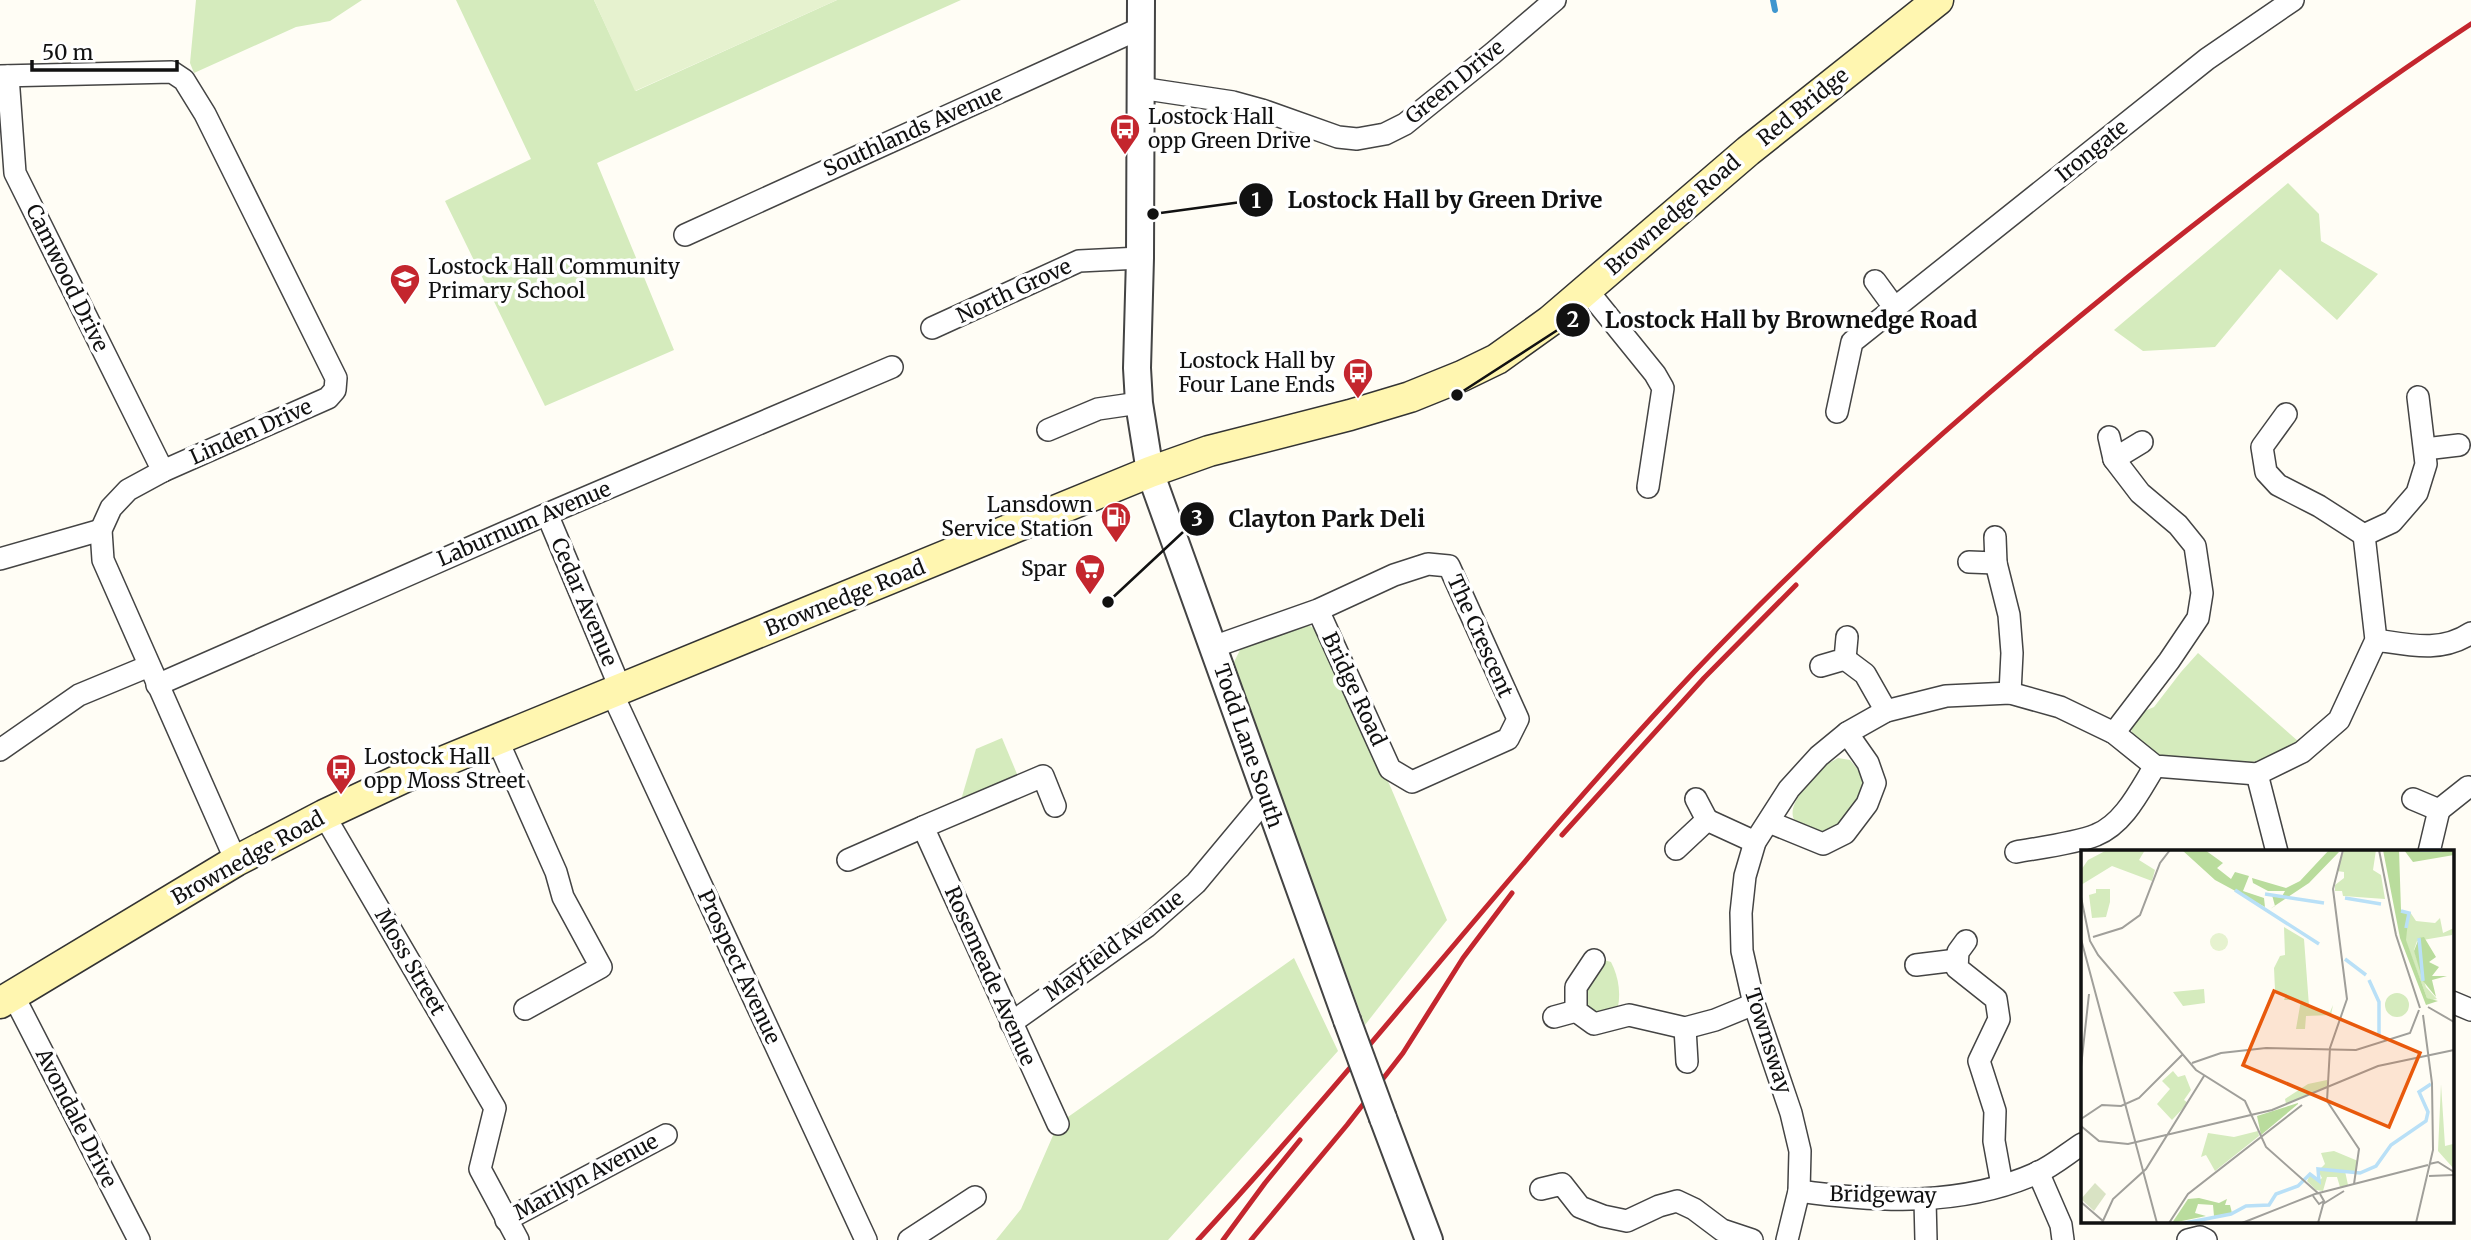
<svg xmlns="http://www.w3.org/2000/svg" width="2471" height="1240" font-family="Merriweather,serif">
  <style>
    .green { fill: #d5ebbd }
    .pitch { fill: #e6f2cf }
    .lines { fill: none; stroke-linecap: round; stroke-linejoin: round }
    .stream { stroke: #3f96cf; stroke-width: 6 }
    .minor-casing { stroke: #444; stroke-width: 24 }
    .tertiary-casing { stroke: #444; stroke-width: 30 }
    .secondary-casing { stroke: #333; stroke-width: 33 }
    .minor { stroke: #fff; stroke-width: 21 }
    .tertiary { stroke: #fff; stroke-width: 26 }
    .secondary { stroke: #fff6b0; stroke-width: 30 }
    .rail { stroke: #c4262e; stroke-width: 5 }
    .tertiary-bridge-casing { stroke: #444; stroke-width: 30; stroke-linecap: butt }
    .tertiary-bridge { stroke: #fff; stroke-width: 26 }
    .labels { text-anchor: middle; stroke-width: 7; stroke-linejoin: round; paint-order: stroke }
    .street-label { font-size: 21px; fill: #111; stroke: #fff }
    .poi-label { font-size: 21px; fill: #111; stroke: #fff; text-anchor: start }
    .inset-river { fill: none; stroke: #b9e0f7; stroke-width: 3.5 }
    .inset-road { fill: none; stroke: #a09f9a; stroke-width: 2 }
    .view { fill: #e8590c; fill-opacity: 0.15; stroke: #e8590c; stroke-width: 3.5 }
    .inset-edge { fill: none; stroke: #111; stroke-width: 3.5 }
    .leader { fill: none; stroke: #111; stroke-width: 2.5 }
    .callout-dot { fill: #111; stroke: #fff; stroke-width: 2.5 }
    .mark-label { font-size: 21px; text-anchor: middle; font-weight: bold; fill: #fff }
    .callout-label { font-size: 23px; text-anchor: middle; font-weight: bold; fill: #111; stroke: #fff; stroke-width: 7; stroke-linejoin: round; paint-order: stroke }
  </style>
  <rect width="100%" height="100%" fill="#fffdf5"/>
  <g class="green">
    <polygon points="196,0 362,0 330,21 296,27 194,73 190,63"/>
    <polygon points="456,0 594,0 636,91 837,0 961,0 597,163 674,350 545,406 445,201 531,159"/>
    <polygon points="2288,183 2319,214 2321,241 2378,274 2337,320 2280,269 2215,347 2143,351 2114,330"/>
    <polygon points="1305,623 1318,631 1391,788 1447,920 1365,1025 1232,666 1242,646"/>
    <polygon points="2198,653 2299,742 2276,755 2243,765 2167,759 2154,754 2133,738 2131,728 2142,712 2154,707 2181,672"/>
    <polygon points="1002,738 1017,774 961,800 976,749"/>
    <path d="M1838 758 1850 760 1865 778C1858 808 1851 817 1825 834 1815 831 1802 829 1795 821 1784 807 1813 775 1824 766 1828 763 1834 761 1838 758Z"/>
    <polygon points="1294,958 1338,1051 1168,1240 996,1240 1021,1209 1058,1124"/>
    <path d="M1604 960 1611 962C1619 977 1622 998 1616 1013L1591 1015 1580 993Z"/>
  </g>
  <polygon class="pitch" points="594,0 837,0 635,91"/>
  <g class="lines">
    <polyline class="stream" points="1773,0 1775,10"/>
    <g class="minor-casing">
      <g id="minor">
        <polyline points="0,76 172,72 184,80 205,114 336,378 335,390 328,398 163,471 128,490 111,508 101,530 103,560 236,861"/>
        <polyline points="8,76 15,173 163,471"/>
        <polyline points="1140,88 1233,102 1262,110 1338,137 1357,139 1385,134 1405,124 1493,53 1555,0"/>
        <polyline points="685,235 1141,28"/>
        <polyline points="1875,281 1894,307"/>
        <polyline points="1587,290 1655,374 1663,388 1648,487"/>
        <polyline points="932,328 1079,261 1140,258"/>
        <polyline points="1837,412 1852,342 2207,59 2293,0"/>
        <polyline points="2286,414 2262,447 2266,472 2278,485 2319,506 2364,535"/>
        <polyline points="1048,430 1098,409 1139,403"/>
        <polyline points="2109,437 2114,459 2140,493 2178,525 2195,546 2202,593 2198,618 2169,661 2114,733"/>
        <polyline points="2425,449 2459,445"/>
        <polyline points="2114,459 2142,442"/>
        <polyline points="547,514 621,690"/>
        <polyline points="2364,535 2392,522 2417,493 2426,464 2418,397"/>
        <polyline points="0,559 101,530"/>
        <polyline points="1969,562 1996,563 1995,537"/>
        <polyline points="1996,563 2009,615 2012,653 2010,693"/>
        <path d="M2376 640C2410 645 2441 653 2471 633"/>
        <polyline points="1213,647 1318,610 1394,575 1428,564 1449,566 1518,719 1508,739 1412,782 1390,769 1318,610"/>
        <polyline points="1845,659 1865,674 1886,711"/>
        <polyline points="1821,666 1845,659 1847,637"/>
        <polyline points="157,685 547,514 892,367"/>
        <polyline points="612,693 866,1240"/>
        <polyline points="497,739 556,872 563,897 601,967 525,1009"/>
        <polyline points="0,750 79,695 149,666"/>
        <polyline points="2257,774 2277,852"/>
        <polyline points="2413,799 2439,810 2468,787"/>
        <polyline points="1055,806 1043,776 923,827 1058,1124"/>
        <polyline points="324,815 495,1108 480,1169 518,1240"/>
        <polyline points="1707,820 1755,842"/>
        <polyline points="1769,822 1823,844 1845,833 1867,804 1875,783 1868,763 1847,733"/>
        <polyline points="1676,849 1707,820 1696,799"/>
        <path d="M2016 852C2038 848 2077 843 2096 835 2124 824 2140 790 2155 766"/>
        <polyline points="2429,852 2439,810"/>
        <polyline points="848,860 923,827"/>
        <polyline points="1966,941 1958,952 1957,968 1996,999 1999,1019 1979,1061 1995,1111 1994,1141 2002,1185"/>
        <polyline points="1594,960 1576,987 1576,1011 1594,1024 1629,1015 1685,1028 1715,1020 1754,1004"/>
        <polyline points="1916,965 1957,960"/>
        <polyline points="13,995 139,1240"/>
        <polyline points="2452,1002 2471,1010"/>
        <polyline points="1554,1017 1576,1011"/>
        <polyline points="1011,1023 1146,927 1196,883 1266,799"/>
        <polyline points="1685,1028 1687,1062"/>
        <polyline points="2038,1172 2061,1225 2063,1240"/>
        <polyline points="1541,1189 1562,1184 1580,1207 1603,1216 1627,1221 1659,1206 1677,1201 1694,1209 1722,1230 1752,1240"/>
        <path d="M1799 1191C1879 1202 1961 1207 2037 1173 2053 1166 2068 1153 2082 1144"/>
        <polyline points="1925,1200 1926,1240"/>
        <polyline points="506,1220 666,1135"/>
        <polyline points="909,1240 975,1197"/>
        <polyline points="1787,1240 1799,1191 1800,1151 1791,1113 1754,1004 1742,951 1741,913 1745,876 1755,842 1789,789 1819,756 1847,733 1886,711 1946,696 2010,693 2060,707 2114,733 2155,766 2257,774 2302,752 2339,720 2376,640 2364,535"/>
        <polyline points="2188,1240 2200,1237 2206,1240"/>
      </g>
    </g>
    <g class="tertiary-casing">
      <g id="tertiary">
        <polyline points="1141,0 1140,258 1137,368 1139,403 1150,472 1347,1020"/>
        <polyline points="1383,1118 1429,1240"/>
      </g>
    </g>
    <g class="secondary-casing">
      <polyline id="secondary" points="0,1003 236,861 324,815 403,778 1150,472 1209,451 1350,415 1410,397 1462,376 1497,359 1550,321 1748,151 1938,0"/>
    </g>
    <use href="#minor" class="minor"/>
    <use href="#tertiary" class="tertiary"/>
    <use href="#secondary" class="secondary"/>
    <g class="rail">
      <polyline points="1562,835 1704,678 1796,585"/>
      <path d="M1198 1240C1369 1055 1522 854 1695 671 1829 530 1976 400 2128 277 2239 188 2352 102 2471 24"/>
      <polyline points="1223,1240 1265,1183 1300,1140"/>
      <polyline points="1251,1240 1347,1125 1403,1053 1463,958 1512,893"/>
    </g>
    <g class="tertiary-bridge-casing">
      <polyline id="tertiary-bridge" points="1347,1020 1383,1118"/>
    </g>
    <use href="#tertiary-bridge" class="tertiary-bridge"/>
  </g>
  <defs>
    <g id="bus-pin" transform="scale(1.575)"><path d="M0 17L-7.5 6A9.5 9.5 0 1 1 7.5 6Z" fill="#c4262e" stroke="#fff"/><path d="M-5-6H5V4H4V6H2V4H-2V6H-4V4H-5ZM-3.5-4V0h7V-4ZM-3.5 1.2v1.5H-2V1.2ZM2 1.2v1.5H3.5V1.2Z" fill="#fff"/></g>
    <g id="school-pin" transform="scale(1.575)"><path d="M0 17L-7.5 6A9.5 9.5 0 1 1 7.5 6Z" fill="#c4262e" stroke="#fff"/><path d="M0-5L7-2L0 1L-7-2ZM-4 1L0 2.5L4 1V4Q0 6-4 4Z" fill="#fff"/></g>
    <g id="fuel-pin" transform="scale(1.575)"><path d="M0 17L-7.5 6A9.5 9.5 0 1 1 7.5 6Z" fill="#c4262e" stroke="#fff"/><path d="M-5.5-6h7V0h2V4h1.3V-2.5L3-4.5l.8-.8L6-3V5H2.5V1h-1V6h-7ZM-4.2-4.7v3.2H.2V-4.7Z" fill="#fff"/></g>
    <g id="supermarket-pin" transform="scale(1.575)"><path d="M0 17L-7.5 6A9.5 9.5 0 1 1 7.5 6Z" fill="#c4262e" stroke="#fff"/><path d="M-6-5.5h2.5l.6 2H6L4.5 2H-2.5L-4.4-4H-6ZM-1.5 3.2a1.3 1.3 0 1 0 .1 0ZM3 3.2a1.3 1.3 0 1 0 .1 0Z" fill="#fff"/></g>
  </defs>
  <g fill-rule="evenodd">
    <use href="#bus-pin" x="1125" y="129"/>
    <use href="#school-pin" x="405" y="279"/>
    <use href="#bus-pin" x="1358" y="373"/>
    <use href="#fuel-pin" x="1116" y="517"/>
    <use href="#supermarket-pin" x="1090" y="569"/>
    <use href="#bus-pin" x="341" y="769"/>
  </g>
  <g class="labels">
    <g class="street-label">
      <text transform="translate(1455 82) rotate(-39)" y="7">Green Drive</text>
      <text transform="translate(1803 107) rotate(-39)" y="7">Red Bridge</text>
      <text transform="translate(913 131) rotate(-24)" y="7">Southlands Avenue</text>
      <text transform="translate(2092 151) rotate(-39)" y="7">Irongate</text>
      <text transform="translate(1673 215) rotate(-41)" y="7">Brownedge Road</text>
      <text transform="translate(67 278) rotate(64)" y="7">Camwood Drive</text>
      <text transform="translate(1014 291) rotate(-25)" y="7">North Grove</text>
      <text transform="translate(251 432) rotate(-24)" y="7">Linden Drive</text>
      <text transform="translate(524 524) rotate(-23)" y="7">Laburnum Avenue</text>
      <text transform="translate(845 598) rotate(-22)" y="7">Brownedge Road</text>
      <text transform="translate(584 602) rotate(67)" y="7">Cedar Avenue</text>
      <text transform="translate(1480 636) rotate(66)" y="7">The Crescent</text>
      <text transform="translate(1354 689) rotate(65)" y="7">Bridge Road</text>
      <text transform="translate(1248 746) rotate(71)" y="7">Todd Lane South</text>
      <text transform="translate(248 858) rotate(-29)" y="7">Brownedge Road</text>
      <text transform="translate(1114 946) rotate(-37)" y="7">Mayfield Avenue</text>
      <text transform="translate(410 962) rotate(60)" y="7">Moss Street</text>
      <text transform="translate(739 967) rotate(65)" y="7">Prospect Avenue</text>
      <text transform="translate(990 976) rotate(66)" y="7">Rosemeade Avenue</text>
      <text transform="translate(1768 1041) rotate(72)" y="7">Townsway</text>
      <text transform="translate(76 1118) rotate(63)" y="7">Avondale Drive</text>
      <text transform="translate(586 1177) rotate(-28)" y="7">Marilyn Avenue</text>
      <text transform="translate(1883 1195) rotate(1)" y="7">Bridgeway</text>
    </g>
    <g class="poi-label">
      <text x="1148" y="124">Lostock Hall<tspan x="1148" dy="24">opp Green Drive</tspan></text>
      <text x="428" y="274">Lostock Hall Community<tspan x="428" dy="24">Primary School</tspan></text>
      <text x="1335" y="368" text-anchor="end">Lostock Hall by<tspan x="1335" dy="24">Four Lane Ends</tspan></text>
      <text x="1093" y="512" text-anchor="end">Lansdown<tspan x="1093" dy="24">Service Station</tspan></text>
      <text x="1067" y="576" text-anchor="end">Spar</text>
      <text x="364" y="764">Lostock Hall<tspan x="364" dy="24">opp Moss Street</tspan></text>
    </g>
  </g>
  <g transform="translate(2081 850)">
    <rect width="373" height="373" fill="#fffdf5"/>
    <path d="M26 0H64L58 10 74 20 71 31 31 16 0 35V20L7 10ZM263 0H295L292 20 300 25 304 49 262 46 261 41H254V35L263 28V22L256 21ZM15 39H29V52L25 67 11 68 8 45 15 43ZM329 62 335 71 354 73 359 68 362 83 373 78 371 85 336 91 333 100 345 137 356 149 351 150 346 148 324 89ZM203 77 223 89 228 156 249 162 252 155 250 165 225 166 224 179H215L220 150H203L205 145 194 140 193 118 199 106 204 105ZM123 139 124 153 102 156 92 142ZM304 155a12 12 0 1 1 24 0a12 12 0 1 1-24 0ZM92 221 97 227 104 225 110 240 103 250 107 253 91 270 76 254 89 239 81 231ZM246 230V237L205 254 204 249 227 234ZM360 234 364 296 372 294 373 319 357 301ZM177 281 178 286 134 321 125 305 120 307 127 283 153 287ZM253 301 277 311 275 322 264 321 267 335 259 337 256 327H246L242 341 235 340 226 331 229 325 237 331 241 328 237 321 244 314 240 303Z" fill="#d5ebbd"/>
    <path d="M101 0H124L142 13 136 18 150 29 154 22 168 26 162 41 183 48 184 57 134 30ZM248 0 258 2 228 33 189 59 194 56 191 45 200 48 204 41H187L172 33 171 28 205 38 219 31ZM302 0H318L320 60 328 62 325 90 346 148 357 151 345 155 319 88ZM323 0H373V5L332 12ZM343 87 355 107 348 112 358 117 351 126H366L351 130 355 147 342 131 333 101 338 88ZM217 253V254L180 285 176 266ZM118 348 138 353 146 349 144 355H149L151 363 133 366 132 355 117 354 114 363 125 366 91 373 107 349Z" fill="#b9dc9c"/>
    <path d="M14 333 25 344 13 361 0 349Z" fill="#d9e3c4"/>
    <path d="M129 92a9 9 0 1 1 18 0a9 9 0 1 1-18 0Z" fill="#e6f2cf"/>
    <path class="inset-river" d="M339 0H361M154 40 238 94M184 44 243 53M264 48 300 54M320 61 328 63 325 78M338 88 342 131M264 109 285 125M288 130 298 152V186M104 373 150 364 165 356 188 355 195 344 217 336 229 324 238 331 237 319 279 323 295 316 310 295 345 271 347 262 338 242 350 234"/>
    <path class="inset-road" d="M262 0 252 39 266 149 249 198 246 251 278 299 273 334M298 0 315 85 339 158M0 47 9 91 17 105 115 220 164 251 185 297 238 344M12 87 41 78 59 65 79 13 89 0M0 89 76 373M347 157 373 172M111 213 140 203 185 198 275 200 329 183 338 160M0 217 8 144M0 269 21 255 40 256 58 248 102 204M0 276 18 291 47 294 191 260 297 216 373 200M348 314 357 312 373 322M348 326 373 325M232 346 238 354 243 351 239 344M0 352 22 371M242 354 263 341M21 373 32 349 65 319 123 226M88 373 107 344 221 255M161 373 234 344 347 315M237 373 243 351M335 373 352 300 351 233 342 165"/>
    <path class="view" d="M193 141 339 203 308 277 162 215Z"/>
    <rect width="373" height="373" class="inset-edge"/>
  </g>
  <path class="leader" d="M1153 214L1256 200M1457 395L1573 320M1108 602L1197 519"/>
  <g class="callout-dot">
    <circle cx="1153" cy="214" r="7"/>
    <circle cx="1457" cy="395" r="7"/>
    <circle cx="1108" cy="602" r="7"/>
    <circle cx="1256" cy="200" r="18"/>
    <circle cx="1573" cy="320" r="18"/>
    <circle cx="1197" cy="519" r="18"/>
  </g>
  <g class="mark-label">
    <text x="1256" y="208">1</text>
    <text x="1573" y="327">2</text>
    <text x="1197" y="526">3</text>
  </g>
  <g class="callout-label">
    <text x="1445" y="208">Lostock Hall by Green Drive</text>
    <text x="1791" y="328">Lostock Hall by Brownedge Road</text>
    <text x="1327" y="527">Clayton Park Deli</text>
  </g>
  <path d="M32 60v10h145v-10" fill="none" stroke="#111111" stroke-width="3.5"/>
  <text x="42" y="60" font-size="21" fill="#111111" stroke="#ffffff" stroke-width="5" paint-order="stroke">50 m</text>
</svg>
